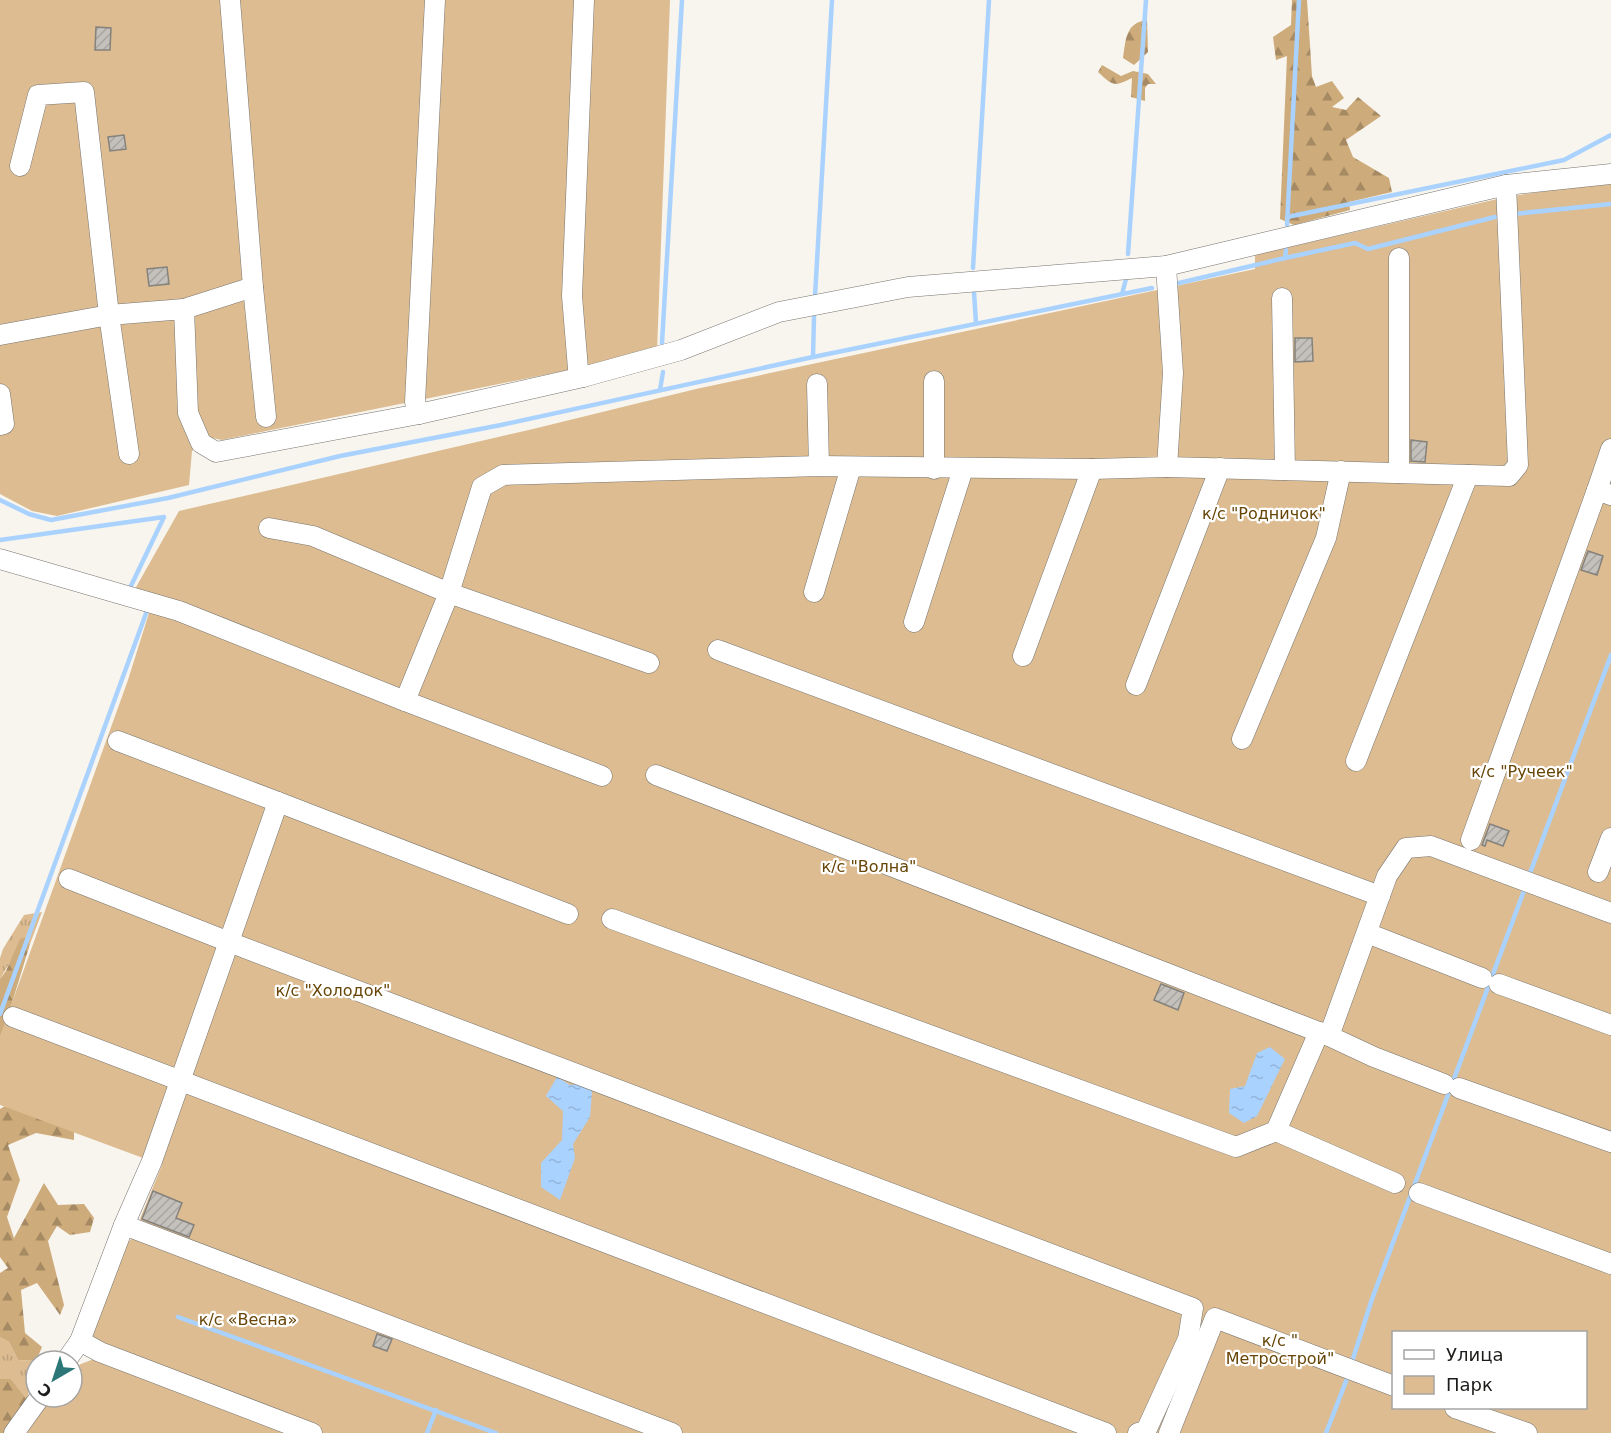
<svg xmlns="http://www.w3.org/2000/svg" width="1611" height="1433" font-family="'DejaVu Sans',sans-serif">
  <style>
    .grass { fill: url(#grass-tufts) }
    .forest { fill: url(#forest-firs) }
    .green { fill: #dcbc90; fill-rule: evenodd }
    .water { fill: url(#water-ripples) }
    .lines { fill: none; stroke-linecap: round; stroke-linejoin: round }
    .stream { stroke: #aad2ff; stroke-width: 4.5 }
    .building { fill: url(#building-hatch); stroke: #85827d; stroke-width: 1.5 }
    .minor-casing { stroke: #787570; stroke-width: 21 }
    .minor { stroke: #fff; stroke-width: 20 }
    .labels { text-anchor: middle; stroke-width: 4.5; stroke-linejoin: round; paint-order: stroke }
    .park-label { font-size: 16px; fill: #664506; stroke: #fff }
  </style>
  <defs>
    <pattern id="grass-tufts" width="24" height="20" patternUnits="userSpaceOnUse" patternTransform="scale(1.5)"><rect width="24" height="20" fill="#dcbc90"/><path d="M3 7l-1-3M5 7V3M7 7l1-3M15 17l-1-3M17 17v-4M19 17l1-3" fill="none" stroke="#bca17c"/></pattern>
    <pattern id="forest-firs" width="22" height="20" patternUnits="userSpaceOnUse" patternTransform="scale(1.5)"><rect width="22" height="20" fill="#cdab7a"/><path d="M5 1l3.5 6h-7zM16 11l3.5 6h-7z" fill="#a68a63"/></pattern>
    <pattern id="water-ripples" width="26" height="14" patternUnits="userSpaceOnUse" patternTransform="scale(1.5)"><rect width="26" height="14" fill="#aad2ff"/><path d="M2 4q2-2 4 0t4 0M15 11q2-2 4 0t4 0" fill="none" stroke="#92b4da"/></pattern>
    <pattern id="building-hatch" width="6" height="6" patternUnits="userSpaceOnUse" patternTransform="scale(1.5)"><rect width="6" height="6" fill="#c4c0bb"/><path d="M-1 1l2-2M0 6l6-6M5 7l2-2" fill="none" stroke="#a8a4a0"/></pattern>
  </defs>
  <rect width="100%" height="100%" fill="#f8f4ee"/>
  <g class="grass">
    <polygon points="42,912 30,944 25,937 0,979 0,958 3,949 24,915"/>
    <polygon points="0,1337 9,1342 18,1360 36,1361 27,1399 11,1379 0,1379"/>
  </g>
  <g class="forest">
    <polygon points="1292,0 1307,0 1312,76 1316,87 1332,81 1344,98 1332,107 1346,110 1358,97 1381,116 1346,140 1353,157 1389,178 1392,192 1349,202 1350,210 1294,225 1280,219 1287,56 1276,60 1273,37 1291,25"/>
    <path d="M1147 20 1148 52 1134 65 1123 58C1126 40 1125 23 1147 20Z"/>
    <path d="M1102 65 1121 76 1133 71 1148 74 1156 84H1148L1145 88V101L1131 97 1132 78C1114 87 1113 86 1098 72Z"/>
    <polygon points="25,937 30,944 0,1042 0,979 6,971 20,939"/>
    <polygon points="13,1101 74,1123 74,1140 36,1133 8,1145 20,1180 7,1217 14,1238 44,1183 58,1205 84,1204 94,1218 90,1232 70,1235 57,1226 48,1241 64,1305 60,1315 37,1283 21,1290 25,1333 42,1347 36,1361 18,1360 9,1342 0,1337 0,1273 8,1268 0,1257 0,1109"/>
    <polygon points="0,1379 11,1379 27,1399 7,1433 0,1433"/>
  </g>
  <g class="green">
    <polygon points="0,0 670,0 657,352 222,440 208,437 192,451 189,485 57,516 32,511 0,494"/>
    <path d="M1611 181V1433H25L52 1397H72C72 1368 68 1368 97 1358L88 1335 122 1246 148 1227 140 1219 162 1165 0 1105V1036L128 680 155 594 135 589 179 511 533 429 696 389 1255 269V255L1506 197ZM1394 1332H1586V1408H1394Z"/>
  </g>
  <g class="water">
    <polygon points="1270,1047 1285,1059 1257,1116 1244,1123 1229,1113 1230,1089 1245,1086 1257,1053"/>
    <polygon points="557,1077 570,1085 585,1083 592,1092 590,1117 573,1144 575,1158 560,1200 541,1187 541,1163 562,1140 563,1111 546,1096"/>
  </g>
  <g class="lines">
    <g class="stream">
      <polyline points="1513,214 1611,204"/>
      <polyline points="1287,217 1564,160 1611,135"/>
      <polyline points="1287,225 1299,0"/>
      <polyline points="1128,254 1146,0"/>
      <polyline points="1285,258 1355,243 1368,249 1495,217"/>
      <polyline points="973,268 989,0"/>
      <polyline points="1179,283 1285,258 1286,250"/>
      <polyline points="974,292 976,323"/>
      <polyline points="1122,294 1126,279"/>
      <polyline points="815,296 832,0"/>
      <polyline points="662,343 682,0"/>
      <polyline points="813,357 814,317"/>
      <polyline points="660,390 663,372"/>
      <polyline points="0,500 29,514 51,520 168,498 340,456 501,425 813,357 1152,288"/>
      <polyline points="0,540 164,517 129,590"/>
      <polyline points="1530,873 1611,655"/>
      <polyline points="0,1014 148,608"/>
      <polyline points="178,1317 496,1433"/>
      <polyline points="1351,1365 1372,1299 1525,888"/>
      <polyline points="427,1433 436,1410"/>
      <polyline points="1326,1433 1348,1376"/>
    </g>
  </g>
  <g class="building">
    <polygon points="96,27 111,28 110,50 95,50"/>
    <polygon points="124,135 126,149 110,151 108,137"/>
    <polygon points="167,267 169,284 149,286 147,269"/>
    <polygon points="1295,338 1312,338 1313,361 1295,362"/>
    <polygon points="1411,440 1427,442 1425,462 1411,461"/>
    <polygon points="1588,551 1603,556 1597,575 1581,570"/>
    <polygon points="1490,824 1509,831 1503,846 1487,840 1485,846 1482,845"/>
    <polygon points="1161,984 1184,993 1178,1010 1154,1000"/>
    <polygon points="153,1191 182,1203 176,1218 194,1225 189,1237 142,1219"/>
    <polygon points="377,1334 392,1339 387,1351 373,1346"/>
  </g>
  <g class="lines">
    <g class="minor-casing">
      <g id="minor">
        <polyline points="20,166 38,95 84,92 109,315 129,454"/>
        <polyline points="1399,258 1399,473"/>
        <polyline points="253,287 266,417"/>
        <polyline points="1282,298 1285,470"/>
        <polyline points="184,309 253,287 230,0"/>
        <polyline points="0,335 109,315 184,309 188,413 201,443 216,452 419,414 583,377 681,350 779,312 908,287 1166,266 1506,185 1611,174"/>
        <polyline points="583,377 578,369 572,296 584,0"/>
        <polyline points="817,384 819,466"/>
        <polyline points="0,394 4,424 0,425"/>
        <polyline points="419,414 415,402 435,0"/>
        <polyline points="1167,467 1509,476 1518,465 1506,185"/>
        <polyline points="934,469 934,381"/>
        <polyline points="1597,490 1611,449"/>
        <polyline points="269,528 313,536 449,593 649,663"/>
        <polyline points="0,559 179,611 405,701 449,593 482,487 503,475 819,466 1092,469 1167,467 1173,373 1166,266"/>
        <polyline points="814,592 851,467"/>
        <polyline points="914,622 963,469"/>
        <polyline points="718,650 1380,896"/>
        <polyline points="1023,656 1092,469"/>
        <polyline points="1136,685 1220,468"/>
        <polyline points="405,701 602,776"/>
        <polyline points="1242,739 1326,538 1341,471"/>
        <polyline points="118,741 278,802"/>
        <polyline points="1356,761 1468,475"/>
        <polyline points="656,775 1329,1036"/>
        <polyline points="1471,840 1597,490 1611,495"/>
        <polyline points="1598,872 1611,838"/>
        <polyline points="69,879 229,942 1193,1308 1188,1339 1146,1431 1138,1433"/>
        <polyline points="612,919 1236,1147 1276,1131 1319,1032"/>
        <polyline points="1367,933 1482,978"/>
        <polyline points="1499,984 1611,1025"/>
        <polyline points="13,1017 1106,1433"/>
        <polyline points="1444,1084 1374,1057 1329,1036 1387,876 1406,848 1431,846 1611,913"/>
        <polyline points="1459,1088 1611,1142"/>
        <polyline points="1276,1131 1395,1183"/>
        <polyline points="1419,1193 1611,1264"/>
        <polyline points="124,1225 672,1433"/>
        <polyline points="80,1341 100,1352 312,1433"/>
        <polyline points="66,1361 80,1341 124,1225 152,1161 278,802 568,914"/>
        <polyline points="1455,1408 1527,1433"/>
        <polyline points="14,1433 40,1397"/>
        <polyline points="1169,1433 1215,1318 1394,1386"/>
      </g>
    </g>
    <use href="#minor" class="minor"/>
  </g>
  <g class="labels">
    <g class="park-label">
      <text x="1264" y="519">к/с "Родничок"</text>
      <text x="1522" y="777">к/с "Ручеек"</text>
      <text x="869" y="872">к/с "Волна"</text>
      <text x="333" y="996">к/с "Холодок"</text>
      <text x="248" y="1325">к/с «Весна»</text>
      <text x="1280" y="1346">к/с "<tspan x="1280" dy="18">Метрострой"</tspan></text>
    </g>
  </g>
  <rect x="1392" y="1331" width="195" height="78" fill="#ffffff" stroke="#a5a4a3" stroke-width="1.5"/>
  <rect x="1404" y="1350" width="30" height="9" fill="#ffffff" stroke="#a5a4a3" stroke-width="1.5"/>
  <text x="1446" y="1361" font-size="18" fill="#1e1c1a">Улица</text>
  <rect x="1404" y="1376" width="30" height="18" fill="#dcbc90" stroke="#a5a4a3" stroke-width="1.5"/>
  <text x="1446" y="1391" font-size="18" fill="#1e1c1a">Парк</text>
  <g transform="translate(54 1379) rotate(219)"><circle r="28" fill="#ffffff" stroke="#a5a4a3" stroke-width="1.5"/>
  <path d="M0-4.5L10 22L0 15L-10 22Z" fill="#2d7778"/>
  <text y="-9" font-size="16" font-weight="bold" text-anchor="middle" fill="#1e1c1a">С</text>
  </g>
</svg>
